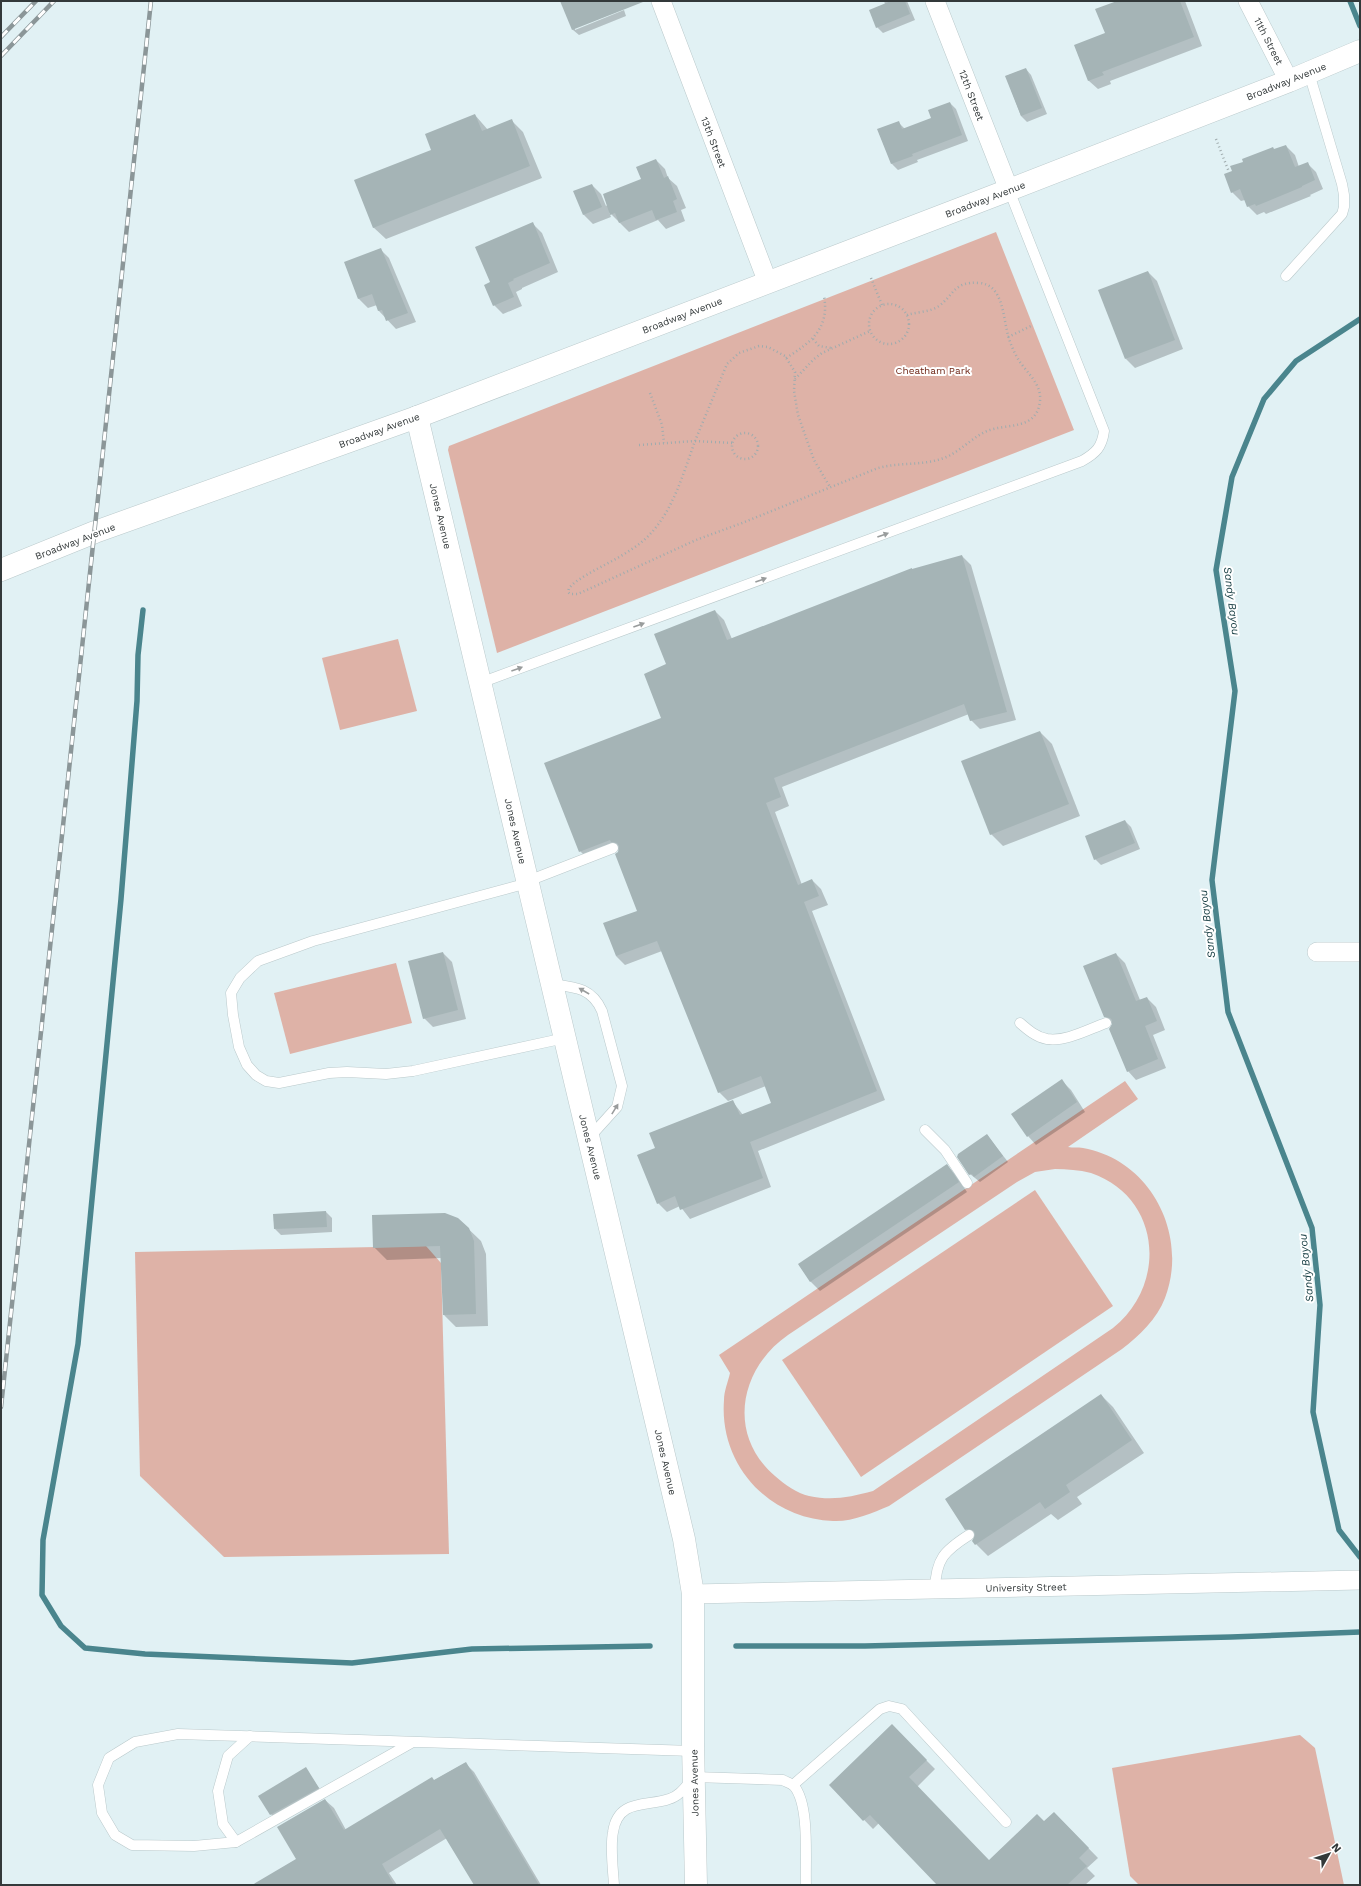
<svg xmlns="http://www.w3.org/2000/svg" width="1361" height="1886" font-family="'Work Sans',sans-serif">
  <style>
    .green { fill: #deb2a7; fill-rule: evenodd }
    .shadow { fill: #0003 }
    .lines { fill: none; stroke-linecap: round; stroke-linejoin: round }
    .stream { stroke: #4a858d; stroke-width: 5.5 }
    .building { fill: #a5b4b6 }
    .lane-casing { stroke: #bac9cb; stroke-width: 11 }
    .street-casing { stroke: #bac9cb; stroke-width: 20 }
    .secondary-casing { stroke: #bac9cb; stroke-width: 23 }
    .path { stroke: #a0acae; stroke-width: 2.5; stroke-dasharray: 1 3; stroke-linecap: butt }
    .lane { stroke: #fff; stroke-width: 10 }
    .street { stroke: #fff; stroke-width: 19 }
    .secondary { stroke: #fff; stroke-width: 22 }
    .rail-casing { stroke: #8b9698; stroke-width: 4.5 }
    .rail { stroke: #fff; stroke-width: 3; stroke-dasharray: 9; stroke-linecap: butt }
    .oneway { fill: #999c9c }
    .labels { text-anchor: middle; stroke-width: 4; stroke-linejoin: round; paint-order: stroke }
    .street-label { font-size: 10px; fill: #33393a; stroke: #fff }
    .park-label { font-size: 10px; fill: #6a1f0f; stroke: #fff }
    .water-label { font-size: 11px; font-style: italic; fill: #163d42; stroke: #fff }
  </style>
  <rect width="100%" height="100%" fill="#e1f1f4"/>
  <g class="green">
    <polygon points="996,232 1074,430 497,653 448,450 449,446"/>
    <polygon points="398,639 417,711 340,730 322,658"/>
    <polygon points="396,963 412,1023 290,1054 274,993"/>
    <path d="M1125 1081 1138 1099 1068 1147C1073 1148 1078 1147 1083 1148 1151 1160 1189 1235 1165 1298 1157 1319 1139 1336 1122 1349L889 1506C872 1513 852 1522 833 1521 769 1519 719 1465 724 1400 724 1391 728 1382 730 1373L719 1355ZM1055 1169C1067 1169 1079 1170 1091 1173 1161 1197 1168 1284 1113 1328L873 1491C851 1497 832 1501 809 1496 797 1493 785 1485 775 1476 727 1435 739 1369 788 1335L1017 1182 1035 1172Z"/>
    <polygon points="1035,1190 1113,1306 861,1477 782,1360"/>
    <polygon points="426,1246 441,1263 449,1554 224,1557 140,1476 135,1252"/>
    <polygon points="1300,1735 1315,1748 1344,1885 1139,1885 1130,1876 1112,1768"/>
  </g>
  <g class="shadow">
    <polygon points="571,1 620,1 575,28 575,30 624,10 626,16 579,35 573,30 563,4"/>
    <polygon points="884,1 907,1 915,20 883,33 877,27 885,4"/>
    <polygon points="1119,1 1185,1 1202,46 1110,81 1111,84 1098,89 1089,81 1075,46 1106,34"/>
    <polygon points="1026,69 1031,75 1047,114 1027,122 1021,116 1006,76"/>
    <polygon points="950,103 956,109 968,141 917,160 918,162 898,170 892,164 878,130 898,122 905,129 932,119"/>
    <polygon points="475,115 488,130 511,120 523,132 542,178 386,239 373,227 432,151"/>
    <polygon points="1286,146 1295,155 1299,167 1307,163 1316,172 1323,189 1310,195 1311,196 1266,214 1264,212 1257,215 1248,206 1245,200 1241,201 1232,192 1233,171"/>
    <polygon points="656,160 665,169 668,178 677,186 686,208 681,210 685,221 666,229 658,220 629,232 609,212 611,217 593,224 584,215 575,192 592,185 601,194 606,206 642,179"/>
    <polygon points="533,224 542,233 558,272 522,288 522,289 516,292 522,306 503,314 494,305 491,283"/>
    <polygon points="380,249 389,258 416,322 396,329 379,311 377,305 368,308 359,299 345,263"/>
    <polygon points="1148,272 1157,281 1183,349 1135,368 1126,359"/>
    <polygon points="962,556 971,565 1016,720 980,729 971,720 969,714 782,787 789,806 775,812 802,885 812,880 821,889 828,905 812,911 885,1100 758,1151 771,1187 690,1219 680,1206 667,1212 658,1203 657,1148 733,1102 743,1115 773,1103 766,1086 728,1101 719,1092 662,951 625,965 616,956 638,912 619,852 620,849 589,860 580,851 662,718 667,665 715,611 724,620 732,639 913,570"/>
    <polygon points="1040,732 1052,744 1080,816 1003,846 991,834"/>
    <polygon points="1125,821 1131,827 1140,849 1101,865 1095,859"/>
    <polygon points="443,953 452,962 466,1019 433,1027 424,1018"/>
    <polygon points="1116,954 1125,963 1140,1000 1147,998 1156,1007 1165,1030 1153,1035 1166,1068 1136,1080 1128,1071 1113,1025 1105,1016"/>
    <polygon points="1062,1081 1071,1090 1085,1112 1036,1145 1028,1136"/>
    <polygon points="987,1135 1008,1162 980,1182 970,1174"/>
    <polygon points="947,1165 955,1174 967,1192 820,1291 811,1282 799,1265"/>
    <polygon points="326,1212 332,1218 332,1232 281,1235 275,1229"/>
    <polygon points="457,1218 481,1241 486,1254 488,1326 456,1327 444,1315 442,1258 387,1260 374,1247"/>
    <polygon points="1101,1395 1113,1407 1144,1453 1077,1497 1082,1504 1058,1520 1051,1514 988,1556 976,1544 974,1540 975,1538 966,1529"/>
    <polygon points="892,1726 935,1769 917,1787 989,1862 1045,1823 1054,1813 1098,1858 1087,1868 1095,1876 1085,1885 939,1885 879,1823 873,1829 830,1785"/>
    <polygon points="465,1763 474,1772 541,1885 475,1885 447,1838 389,1873 397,1885 254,1885 297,1859 325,1800 334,1808 346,1830"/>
    <polygon points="306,1769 321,1791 273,1817 260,1797"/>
  </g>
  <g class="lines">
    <g class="stream">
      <polyline points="1350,1 1360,26"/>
      <polyline points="1360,319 1296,361 1264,399 1232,477 1216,570 1235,691 1212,880 1228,1012 1312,1228 1320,1305 1313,1412 1339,1530 1360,1557"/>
      <polyline points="143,610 138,655 137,701 121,899 78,1344 43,1540 42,1595 61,1626 85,1648 145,1654 352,1663 472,1649 650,1646"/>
      <polyline points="736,1646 865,1646 1231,1637 1360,1632"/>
    </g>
  </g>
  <g class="building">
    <polygon points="560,1 643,1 643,2 572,30"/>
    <polygon points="891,1 905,1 910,14 876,28 869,10"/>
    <polygon points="1117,1 1180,1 1194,37 1102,72 1104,75 1088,81 1074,45 1105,33 1095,9"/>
    <polygon points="1026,68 1042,108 1021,116 1005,76"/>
    <polygon points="950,102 962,135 912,154 913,156 891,164 877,129 899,121 902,129 931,118 928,110"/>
    <polygon points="475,114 482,131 512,119 530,166 373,228 354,180 431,150 425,134"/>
    <polygon points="1286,145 1295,167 1308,162 1315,180 1302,186 1302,187 1256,206 1255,204 1247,207 1240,189 1231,193 1224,174 1232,171 1230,166 1243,162 1242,159 1273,147 1274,149"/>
    <polygon points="656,159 664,178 668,176 677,199 673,201 677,212 656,220 652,210 619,223 615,213 610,215 603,194 641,179 636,167"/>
    <polygon points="592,184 602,207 583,215 573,191"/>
    <polygon points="533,222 550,263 513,279 514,280 508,283 514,297 493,306 484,285 490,282 475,247"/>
    <polygon points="381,248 408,313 386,321 382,310 378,311 372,294 358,299 344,262"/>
    <polygon points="1148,271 1175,340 1125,359 1098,290"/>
    <polygon points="962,555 1007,712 970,721 964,704 774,778 781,797 766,803 798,885 812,879 819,896 804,902 877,1091 750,1142 763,1178 680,1210 675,1196 657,1204 637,1155 655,1148 649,1133 733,1100 740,1115 771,1103 761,1076 718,1093 657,941 616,956 603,923 637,911 615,854 618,852 619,846 617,843 611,842 610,840 579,852 544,763 661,718 644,674 666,664 654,634 715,610 727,640 912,568 912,569"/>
    <polygon points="1040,731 1069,804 990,835 961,761"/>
    <polygon points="1125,820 1135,843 1094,860 1085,836"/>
    <polygon points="443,952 458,1010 423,1019 408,961"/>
    <polygon points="1116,953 1136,1001 1147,997 1157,1021 1145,1026 1158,1059 1127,1072 1109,1029 1112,1024 1112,1020 1110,1018 1104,1017 1083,966"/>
    <polygon points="1062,1079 1077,1102 1027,1137 1011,1114"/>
    <polygon points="987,1134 1003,1156 974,1177 972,1174 969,1175 957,1157 958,1154"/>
    <polygon points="947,1164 959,1182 810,1282 798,1264"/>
    <polygon points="326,1211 327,1227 274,1229 273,1214"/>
    <polygon points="445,1213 458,1218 469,1228 474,1241 476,1314 443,1315 440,1246 373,1248 372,1215"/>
    <polygon points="1101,1394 1132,1440 1066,1485 1070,1492 1045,1509 1040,1502 975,1545 972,1541 975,1535 974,1531 969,1529 965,1530 945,1499"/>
    <polygon points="892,1724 927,1760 909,1777 989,1860 1037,1814 1044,1821 1054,1812 1089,1848 1079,1858 1087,1866 1067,1885 937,1885 870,1815 863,1821 829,1785"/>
    <polygon points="466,1762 539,1885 474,1885 440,1829 382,1864 394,1885 252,1885 296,1859 277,1827 325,1799 344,1830 432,1777 434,1780"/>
    <polygon points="306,1767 319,1788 270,1815 258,1796"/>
  </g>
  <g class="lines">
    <g class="lane-casing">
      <g id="lane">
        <polyline points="1286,276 1342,214 1344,207 1344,195 1342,184 1309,73"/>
        <path d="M480 683 1082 461C1096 453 1102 447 1104 431L1009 190"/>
        <polyline points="528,881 613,848"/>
        <polyline points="528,883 313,941 258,961 240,978 231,993 233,1015 239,1047 247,1065 256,1075 266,1081 279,1083 329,1073 347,1072 386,1074 413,1071 565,1038"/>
        <path d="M552 984C575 987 592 988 602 1011L622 1086 617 1107 589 1138"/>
        <path d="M1020 1023C1028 1030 1036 1037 1047 1039 1066 1042 1089 1029 1106 1023"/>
        <polyline points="925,1130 945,1150 967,1183"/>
        <path d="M935 1589C936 1559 944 1551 969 1535"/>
        <polyline points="413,1742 236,1842 194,1846 132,1845 115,1835 102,1813 98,1785 109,1758 135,1742 178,1734 693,1751"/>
        <polyline points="793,1785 880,1709 889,1706 902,1709 1006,1822"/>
        <polyline points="236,1842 223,1824 218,1791 228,1756 250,1736"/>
        <path d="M614 1885C613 1869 610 1847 613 1832 618 1798 647 1807 669 1799 680 1796 686 1786 694 1777L783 1780C786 1782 791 1783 794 1786 810 1805 805 1860 806 1885"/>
      </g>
    </g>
    <g class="street-casing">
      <g id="street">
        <polyline points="661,1 768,283"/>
        <polyline points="935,1 1009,190"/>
        <polyline points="1248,1 1289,81"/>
        <polyline points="1317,952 1360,952"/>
        <polyline points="693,1594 1360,1580"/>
      </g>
    </g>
    <g class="secondary-casing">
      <g id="secondary">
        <polyline points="417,417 684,1539 693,1594 693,1743 696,1885"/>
        <polyline points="1,570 95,532 417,417 1009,190 1289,81 1360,51"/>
      </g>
    </g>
    <g class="path">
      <polyline points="1216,139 1229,172"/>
      <polyline points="871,278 882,305"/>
      <circle cx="889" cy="324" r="20"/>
      <polyline points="1008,337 1033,325"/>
      <polyline points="813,339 819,346 831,348"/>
      <path d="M786 358C810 343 830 329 824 296"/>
      <polyline points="795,379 814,359 822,353 870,331"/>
      <polyline points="650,393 662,425 664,443"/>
      <circle cx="745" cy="446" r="13"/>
      <path d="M732 443 695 441C681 480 669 526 632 549 613 562 592 570 574 583L569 588 568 592 570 594H578L696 540 742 523 878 468C900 462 922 466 944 458 960 452 971 438 987 431 1006 423 1037 431 1040 401 1042 384 1026 372 1018 359 1013 350 1009 341 1007 331 1003 314 1002 284 979 283 954 281 954 295 939 306 930 312 917 312 907 315"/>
      <polyline points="639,445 695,441 727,364 739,353 759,346 768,347 785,356 795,372 794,391 798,415 814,460 830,487"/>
    </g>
    <use href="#lane" class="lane"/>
    <use href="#street" class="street"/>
    <use href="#secondary" class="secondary"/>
    <g class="rail-casing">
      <g id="rail">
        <polyline points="1,37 36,1"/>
        <polyline points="1,56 54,1"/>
        <polyline points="1,1407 151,1"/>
      </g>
    </g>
    <use href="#rail" class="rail"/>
  </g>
  <defs><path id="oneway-solid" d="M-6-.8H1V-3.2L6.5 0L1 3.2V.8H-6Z"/></defs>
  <g class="oneway">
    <use href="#oneway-solid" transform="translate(883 535) rotate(-20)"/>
    <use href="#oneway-solid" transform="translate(761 580) rotate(-20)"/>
    <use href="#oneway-solid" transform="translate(639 625) rotate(-20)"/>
    <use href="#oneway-solid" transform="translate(517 669) rotate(-20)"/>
    <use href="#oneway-solid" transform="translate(584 991) rotate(-150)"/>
    <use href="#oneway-solid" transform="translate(615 1109) rotate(-58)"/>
  </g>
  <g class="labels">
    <g class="street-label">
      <text transform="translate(1269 41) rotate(63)" y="4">11th Street</text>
      <text transform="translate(1286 81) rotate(-22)" y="4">Broadway Avenue</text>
      <text transform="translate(972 95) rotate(69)" y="4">12th Street</text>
      <text transform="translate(714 142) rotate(69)" y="4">13th Street</text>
      <text transform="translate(985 199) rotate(-21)" y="4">Broadway Avenue</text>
      <text transform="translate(682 315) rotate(-21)" y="4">Broadway Avenue</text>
      <text transform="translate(379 430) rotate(-20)" y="4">Broadway Avenue</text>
      <text transform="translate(441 516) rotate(77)" y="4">Jones Avenue</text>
      <text transform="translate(75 541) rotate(-21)" y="4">Broadway Avenue</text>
      <text transform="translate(516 831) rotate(77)" y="4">Jones Avenue</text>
      <text transform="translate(591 1147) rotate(76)" y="4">Jones Avenue</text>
      <text transform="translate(666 1462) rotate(77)" y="4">Jones Avenue</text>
      <text transform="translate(1026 1587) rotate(-1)" y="4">University Street</text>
      <text transform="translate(694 1783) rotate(-91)" y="4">Jones Avenue</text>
    </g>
    <g class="park-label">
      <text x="933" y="374">Cheatham Park</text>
    </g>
    <g class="water-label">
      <text transform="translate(1232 601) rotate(83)" y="4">Sandy Bayou</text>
      <text transform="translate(1207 924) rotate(-97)" y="4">Sandy Bayou</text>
      <text transform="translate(1306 1268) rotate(-96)" y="4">Sandy Bayou</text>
    </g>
  </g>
  <rect width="1361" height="1886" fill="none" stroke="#33393a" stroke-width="4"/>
  <g transform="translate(1329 1854) rotate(51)" stroke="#ffffff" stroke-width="3" paint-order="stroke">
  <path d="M0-3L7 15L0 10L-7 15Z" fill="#33393a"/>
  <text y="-6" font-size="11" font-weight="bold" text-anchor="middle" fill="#33393a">N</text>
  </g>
</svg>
